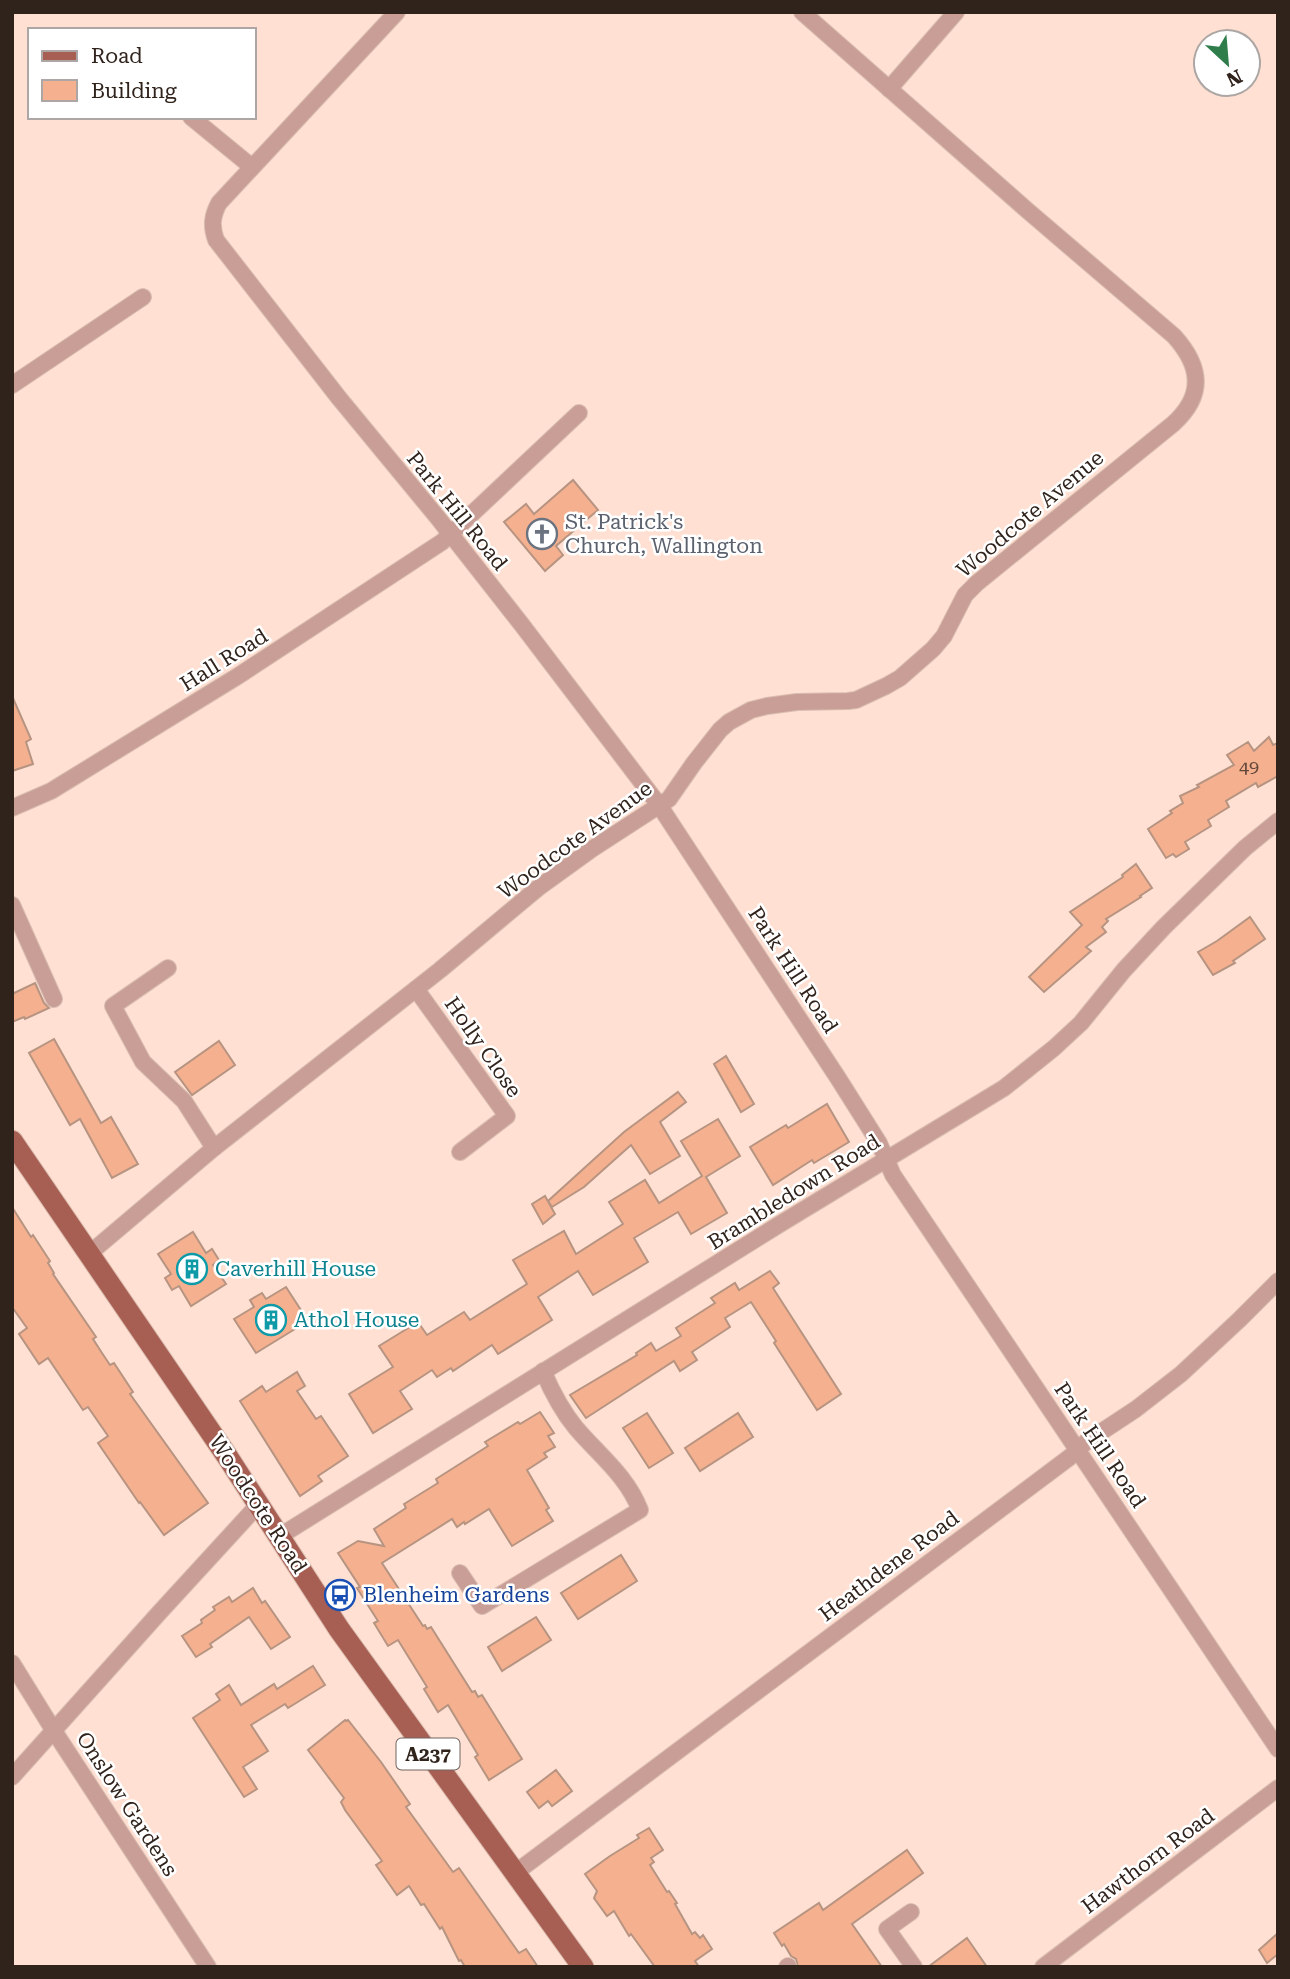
<svg xmlns="http://www.w3.org/2000/svg" width="1290" height="1979" font-family="'Roboto Serif',serif">
  <style>
    .building { fill: #f5b18f; stroke: #b79482; stroke-width: 2 }
    .lines { fill: none; stroke-linecap: round; stroke-linejoin: round }
    .minor-casing { stroke: #dabeb1; stroke-width: 18 }
    .primary-casing { stroke: #dabeb1; stroke-width: 23 }
    .minor { stroke: #c89e97; stroke-width: 16 }
    .primary { stroke: #a85f53; stroke-width: 21 }
    .labels { text-anchor: middle; stroke-width: 5; stroke-linejoin: round; paint-order: stroke }
    .number-label { font-size: 18px; fill: #614639 }
    .shield { fill: #fff; stroke: #6e6560; stroke-width: 2 }
    .shield-label { font-size: 19px; font-weight: bold; fill: #30231c }
    .street-label { font-size: 21px; fill: #30231c; stroke: #fff }
    .worship-label { font-size: 21px; fill: #5b616d; stroke: #fff; text-anchor: start }
    .culture-label { font-size: 21px; fill: #0d838f; stroke: #fff; text-anchor: start }
    .transit-label { font-size: 21px; fill: #164399; stroke: #fff; text-anchor: start }
  </style>
  <rect width="100%" height="100%" fill="#ffe0d2"/>
  <g class="building">
    <polygon points="573,480 598,510 556,546 563,555 545,571 504,522 526,504 534,514"/>
    <polygon points="12,696 31,739 26,742 33,764 12,771"/>
    <polygon points="1269,737 1273,745 1278,743 1278,776 1258,787 1256,783 1226,801 1229,807 1208,820 1211,826 1185,842 1189,849 1176,857 1173,854 1166,858 1148,829 1172,813 1170,811 1183,803 1180,796 1199,787 1197,785 1234,765 1227,755 1248,742 1254,751"/>
    <polygon points="1136,864 1152,888 1140,896 1141,897 1106,919 1108,921 1102,927 1106,932 1086,947 1091,951 1044,992 1029,977 1082,925 1070,912 1123,877 1122,875"/>
    <polygon points="1250,917 1265,939 1233,961 1235,963 1213,975 1198,952 1217,941"/>
    <polygon points="35,983 44,1003 49,1008 25,1019 24,1017 12,1022 12,994"/>
    <polygon points="54,1039 101,1123 111,1117 138,1164 112,1178 80,1119 70,1125 29,1053"/>
    <polygon points="219,1041 235,1065 192,1095 175,1072"/>
    <polygon points="726,1056 754,1104 741,1112 714,1064"/>
    <polygon points="678,1092 686,1102 660,1122 680,1156 650,1174 631,1145 584,1187 552,1207 548,1201 624,1132"/>
    <polygon points="827,1104 849,1142 814,1163 812,1160 773,1185 750,1147 786,1125 788,1128"/>
    <polygon points="718,1119 740,1156 706,1177 727,1213 691,1234 678,1212 634,1238 648,1262 593,1295 578,1271 538,1297 552,1320 498,1354 492,1345 453,1371 451,1368 437,1377 432,1370 400,1391 412,1409 373,1433 349,1394 393,1367 379,1346 418,1322 427,1335 464,1312 470,1320 527,1284 513,1260 564,1231 576,1254 623,1224 609,1202 645,1180 659,1203 702,1176 681,1141"/>
    <polygon points="545,1196 555,1214 543,1224 532,1204"/>
    <polygon points="12,1207 31,1237 33,1235 50,1261 48,1263 54,1273 53,1274 96,1337 93,1339 102,1353 110,1365 114,1363 133,1392 130,1394 208,1503 164,1535 140,1502 139,1503 98,1443 108,1436 88,1407 83,1410 48,1358 39,1364 19,1334 27,1328 12,1307"/>
    <polygon points="193,1232 206,1253 212,1249 219,1260 213,1265 226,1284 191,1306 179,1286 172,1290 165,1278 171,1274 158,1254"/>
    <polygon points="770,1271 779,1283 773,1288 841,1394 817,1410 774,1343 776,1341 751,1302 725,1318 730,1327 692,1352 697,1360 680,1371 674,1361 586,1418 570,1395 637,1355 636,1353 651,1343 656,1351 681,1336 676,1328 715,1303 711,1298 735,1283 739,1290"/>
    <polygon points="286,1287 308,1321 256,1353 234,1319 254,1307 250,1300 262,1293 266,1299"/>
    <polygon points="297,1372 305,1386 297,1391 316,1419 321,1416 348,1456 318,1476 322,1481 300,1496 240,1401 262,1386 266,1392"/>
    <polygon points="540,1412 554,1433 548,1436 555,1447 544,1453 547,1457 527,1470 549,1508 546,1510 553,1521 512,1546 489,1509 465,1524 464,1522 457,1527 452,1519 382,1563 423,1626 425,1625 427,1629 431,1627 472,1692 475,1691 478,1697 482,1695 522,1759 489,1780 475,1757 478,1755 448,1705 438,1712 424,1689 427,1687 398,1640 388,1646 374,1623 378,1621 357,1588 360,1587 338,1553 358,1541 384,1546 374,1529 406,1508 404,1504 438,1483 436,1479 488,1446 485,1442 518,1422 520,1424"/>
    <polygon points="647,1413 673,1453 649,1468 623,1428"/>
    <polygon points="738,1413 753,1437 700,1471 685,1448"/>
    <polygon points="621,1555 637,1581 578,1619 561,1593"/>
    <polygon points="253,1588 262,1603 265,1601 290,1637 271,1649 249,1617 210,1644 212,1647 196,1657 182,1636 202,1623 201,1620 215,1610 213,1607 229,1597 232,1602"/>
    <polygon points="536,1617 551,1640 502,1671 488,1647"/>
    <polygon points="313,1666 325,1685 288,1708 285,1704 251,1725 268,1751 243,1767 257,1789 244,1797 193,1718 220,1700 216,1694 229,1685 241,1705 274,1684 277,1689"/>
    <polygon points="345,1720 346,1721 348,1720 381,1762 410,1804 406,1807 453,1872 459,1868 519,1953 526,1949 538,1967 465,1967 461,1960 459,1961 442,1927 440,1929 424,1904 421,1905 409,1886 397,1895 376,1865 382,1861 345,1810 341,1802 344,1798 308,1750"/>
    <polygon points="556,1770 572,1791 552,1806 548,1801 539,1808 527,1792"/>
    <polygon points="649,1828 663,1850 651,1858 654,1862 650,1865 667,1892 669,1891 677,1903 675,1904 692,1934 695,1932 700,1938 703,1935 712,1949 695,1961 699,1967 655,1967 631,1934 629,1936 614,1911 607,1916 594,1898 597,1891 585,1874 610,1856 639,1838 637,1835"/>
    <polygon points="907,1850 923,1873 852,1924 882,1967 798,1967 796,1959 791,1956 784,1944 782,1946 774,1933 819,1903 823,1910"/>
    <polygon points="1278,1933 1278,1954 1267,1963 1259,1950"/>
    <polygon points="967,1938 987,1967 928,1967"/>
  </g>
  <g class="lines">
    <g class="minor-casing">
      <g id="minor">
        <path d="M397 12 219 203C212 216 211 226 216 240L339 398 438 518 522 625 659 805 838 1078 879 1143 893 1175 1278 1749"/>
        <polyline points="889,89 956,12"/>
        <polyline points="191,117 252,167"/>
        <polyline points="12,385 143,297"/>
        <polyline points="12,808 51,791 238,676 442,542 579,413"/>
        <polyline points="12,905 54,999"/>
        <polyline points="168,968 113,1006 143,1062 184,1101 214,1148"/>
        <polyline points="416,989 507,1116 460,1152"/>
        <path d="M90 1253 214 1148 440 970 538 888 592 849 669 799 694 763 720 730 729 722 751 710 767 706 797 702 848 701 856 700 886 686 900 678 933 649 944 636 965 595 977 583 1173 424C1205 395 1201 366 1174 336L1028 211 802 12"/>
        <polyline points="280,1536 780,1224 1004,1088 1054,1048 1081,1023 1124,970 1164,927 1245,848 1278,821"/>
        <path d="M460 1573 482 1606 640 1510C627 1476 599 1455 576 1428 562 1411 552 1392 543 1371"/>
        <polyline points="12,1663 54,1731 208,1967"/>
        <polyline points="12,1777 159,1613 259,1504"/>
        <polyline points="515,1873 1070,1457 1086,1442 1136,1409 1181,1374 1239,1320 1278,1281"/>
        <polyline points="911,1912 887,1929 914,1967"/>
        <polyline points="787,1967 788,1966"/>
        <polyline points="1043,1967 1278,1788"/>
      </g>
    </g>
    <g class="primary-casing">
      <polyline id="primary" points="12,1141 227,1456 339,1629 583,1967"/>
    </g>
    <use href="#minor" class="minor"/>
    <use href="#primary" class="primary"/>
  </g>
  <defs>
    <g id="church-ring" transform="scale(1.575)"><circle r="9.5" fill="#fff" stroke="#6b7280" stroke-width="1.5"/><path d="M-1.2-6h2.4v3.5h3.3v2.4h-3.3V6h-2.4V-.1h-3.3v-2.4h3.3Z" fill="#6b7280"/></g>
    <g id="building-ring" transform="scale(1.575)"><circle r="9.5" fill="#fff" stroke="#0f9aa8" stroke-width="1.5"/><path d="M-4-6H4V6H1V3H-1V6H-4ZM-2.5-4.3h1.7v1.8h-1.7ZM.8-4.3h1.7v1.8H.8ZM-2.5-1h1.7V.8h-1.7ZM.8-1h1.7V.8H.8Z" fill="#0f9aa8"/></g>
    <g id="bus-ring" transform="scale(1.575)"><circle r="9.5" fill="#fff" stroke="#1a4fb4" stroke-width="1.5"/><path d="M-5-6H5V4H4V6H2V4H-2V6H-4V4H-5ZM-3.5-4V0h7V-4ZM-3.5 1.2v1.5H-2V1.2ZM2 1.2v1.5H3.5V1.2Z" fill="#1a4fb4"/></g>
  </defs>
  <g fill-rule="evenodd">
    <use href="#church-ring" x="542" y="534"/>
    <use href="#building-ring" x="192" y="1269"/>
    <use href="#building-ring" x="271" y="1320"/>
    <use href="#bus-ring" x="340" y="1595"/>
  </g>
  <g class="labels">
    <g class="number-label">
      <text x="1249" y="773">49</text>
    </g>
    <rect class="shield" x="396.5" y="1738.5" width="63" height="31" rx="5"/>
    <g class="shield-label">
      <text x="428" y="1761">A237</text>
    </g>
    <g class="street-label">
      <text transform="translate(457 511) rotate(51)" y="7">Park Hill Road</text>
      <text transform="translate(1030 514) rotate(-40)" y="7">Woodcote Avenue</text>
      <text transform="translate(224 660) rotate(-32)" y="7">Hall Road</text>
      <text transform="translate(575 840) rotate(-36)" y="7">Woodcote Avenue</text>
      <text transform="translate(793 970) rotate(57)" y="7">Park Hill Road</text>
      <text transform="translate(483 1047) rotate(55)" y="7">Holly Close</text>
      <text transform="translate(794 1192) rotate(-32)" y="7">Brambledown Road</text>
      <text transform="translate(1100 1445) rotate(56)" y="7">Park Hill Road</text>
      <text transform="translate(258 1504) rotate(57)" y="7">Woodcote Road</text>
      <text transform="translate(889 1566) rotate(-37)" y="7">Heathdene Road</text>
      <text transform="translate(127 1804) rotate(57)" y="7">Onslow Gardens</text>
      <text transform="translate(1148 1861) rotate(-37)" y="7">Hawthorn Road</text>
    </g>
    <g class="worship-label">
      <text x="565" y="529">St. Patrick's<tspan x="565" dy="24">Church, Wallington</tspan></text>
    </g>
    <g class="culture-label">
      <text x="215" y="1276">Caverhill House</text>
      <text x="294" y="1327">Athol House</text>
    </g>
    <g class="transit-label">
      <text x="363" y="1602">Blenheim Gardens</text>
    </g>
  </g>
  <rect width="1290" height="1979" fill="none" stroke="#30231c" stroke-width="28"/>
  <rect x="28" y="28" width="228" height="91" fill="#ffffff" stroke="#aca7a4" stroke-width="2"/>
  <rect x="42" y="51" width="35" height="10" fill="#a85f53" stroke="#aca7a4" stroke-width="2"/>
  <text x="91" y="63" font-size="21" fill="#30231c">Road</text>
  <rect x="42" y="80" width="35" height="21" fill="#f5b18f" stroke="#aca7a4" stroke-width="2"/>
  <text x="91" y="98" font-size="21" fill="#30231c">Building</text>
  <g transform="translate(1227 63) rotate(154)"><circle r="33" fill="#ffffff" stroke="#aca7a4" stroke-width="2"/>
  <path d="M0-5L12 26L0 18L-12 26Z" fill="#307d4c"/>
  <text y="-10" font-size="19" font-weight="bold" text-anchor="middle" fill="#30231c">N</text>
  </g>
</svg>
